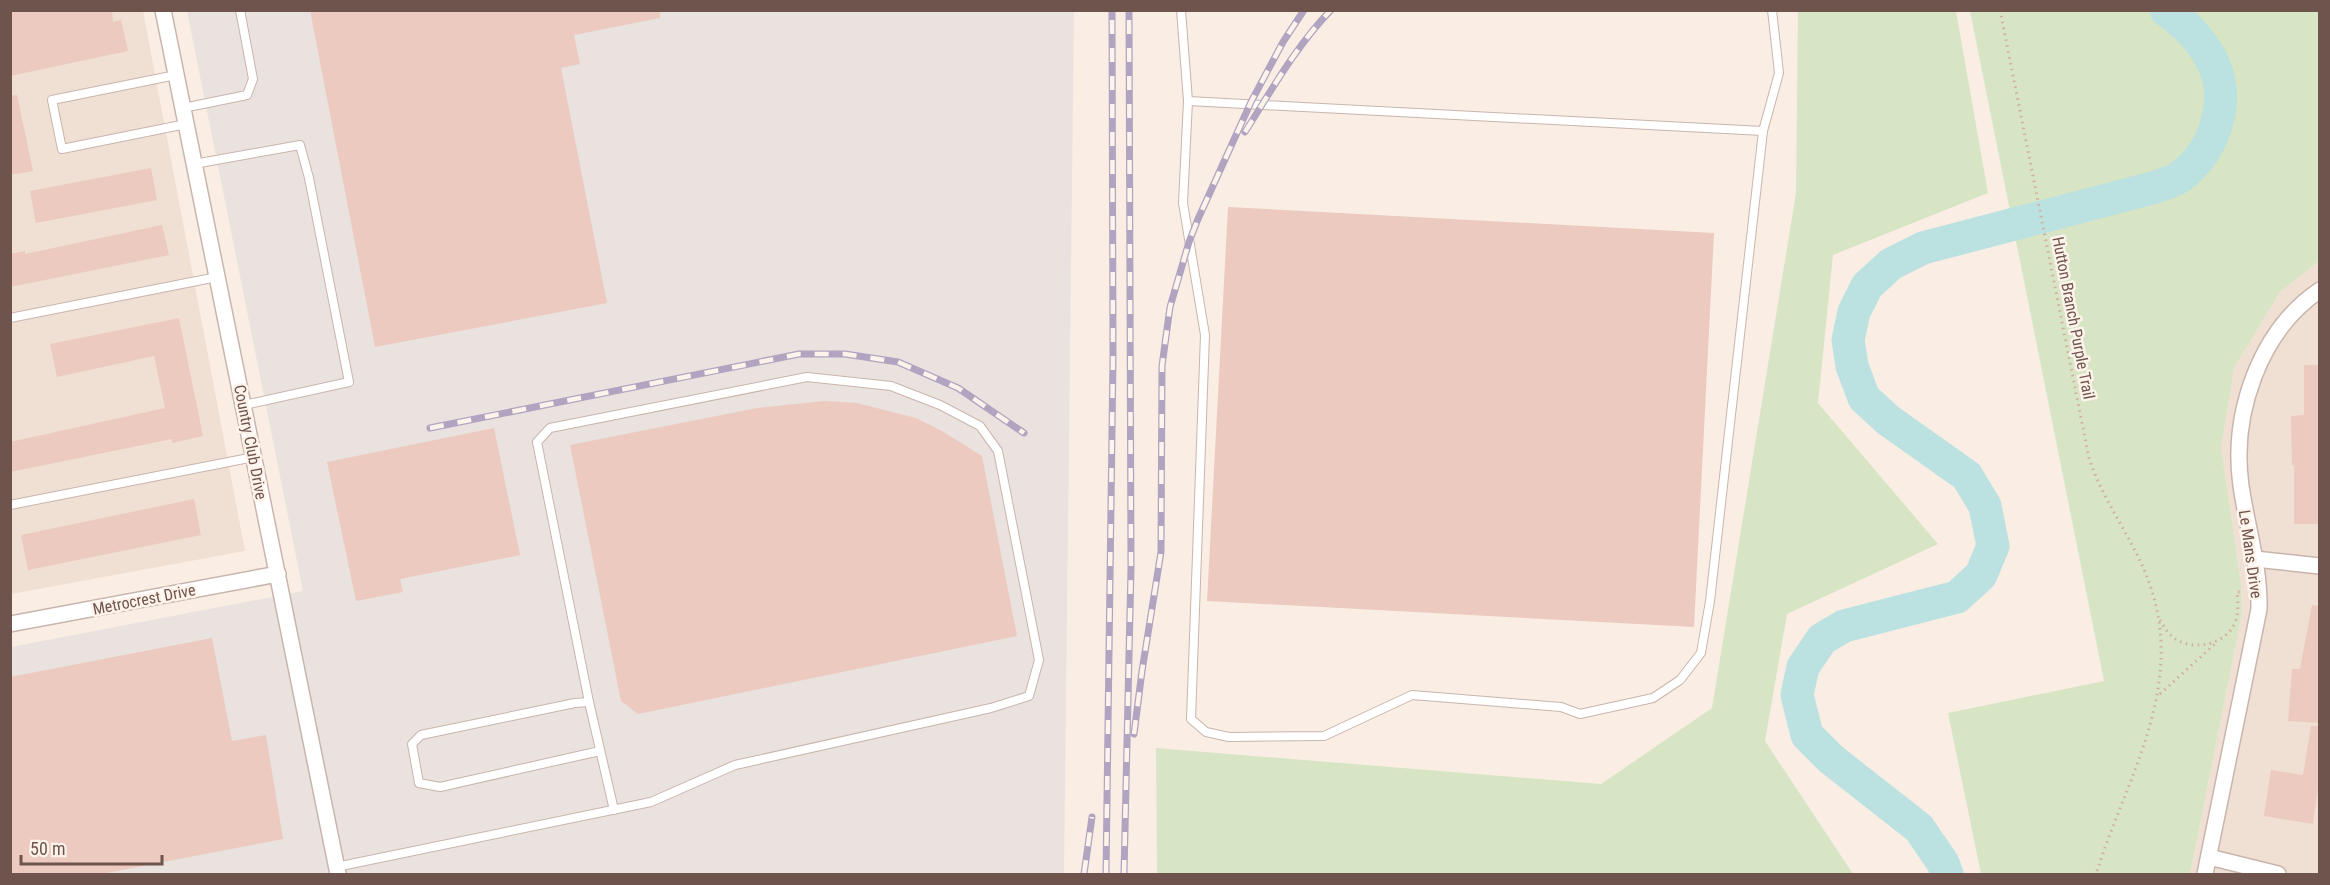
<svg xmlns="http://www.w3.org/2000/svg" width="2330" height="885" font-family="'Roboto Condensed',sans-serif">
  <style>
    .residential { fill: #f0dfd3 }
    .industrial { fill: #eae2de }
    .green { fill: #d7e5c4 }
    .lines { fill: none; stroke-linecap: round; stroke-linejoin: round }
    .river { stroke: #bbe1e1; stroke-width: 33 }
    .building { fill: #eccabf }
    .lane-casing { stroke: #c9b5ac; stroke-width: 10 }
    .street-casing { stroke: #c9b5ac; stroke-width: 18 }
    .path { stroke: #d1ada2; stroke-width: 3; stroke-dasharray: 1.5 4.5; stroke-linecap: butt }
    .lane { stroke: #fff; stroke-width: 8 }
    .street { stroke: #fff; stroke-width: 15 }
    .rail-casing { stroke: #b0a4c1; stroke-width: 7 }
    .rail { stroke: #fdf3ea; stroke-width: 4.5; stroke-dasharray: 14; stroke-linecap: butt }
    .labels { text-anchor: middle; stroke-width: 5; stroke-linejoin: round; paint-order: stroke }
    .street-label { font-size: 16px; fill: #6f544d; stroke: #fdf3ea }
  </style>
  <rect width="100%" height="100%" fill="#faeee4"/>
  <g class="residential">
    <polygon points="11,11 143,11 245,551 11,594"/>
    <polygon points="2319,261 2319,874 2190,874 2242,613 2241,583 2221,448 2234,368 2280,292"/>
  </g>
  <polygon class="industrial" points="187,11 1074,11 1064,874 11,874 11,647 303,591"/>
  <g class="green">
    <polygon points="1798,11 1956,11 1988,193 1833,255 1818,403 1938,544 1787,614 1765,741 1853,874 1157,874 1156,748 1601,784 1712,708 1796,193"/>
    <polygon points="1970,11 2319,11 2319,261 2280,292 2234,368 2221,448 2241,583 2242,613 2190,874 1981,874 1948,713 2104,681"/>
  </g>
  <g class="lines">
    <path class="river" d="M1947 874 1943 863 1919 828 1831 759 1807 735 1797 695 1803 667 1822 639 1844 626 1957 597 1981 575 1993 546 1985 506 1967 476 1888 420 1864 398 1852 366 1848 340 1854 312 1867 286 1891 264 1923 248 2152 188C2161 185 2174 182 2181 176 2216 150 2233 96 2210 57 2200 38 2184 23 2166 10"/>
  </g>
  <g class="building">
    <polygon points="10,10 112,10 113,22 121,20 128,51 10,76"/>
    <polygon points="310,10 660,10 660,18 574,35 580,64 561,68 607,303 375,347"/>
    <polygon points="17,95 33,171 10,175 10,96"/>
    <polygon points="151,168 157,200 36,223 30,191"/>
    <polygon points="1228,207 1714,233 1694,627 1207,601"/>
    <polygon points="162,225 169,255 10,287 10,254 25,251 25,254"/>
    <polygon points="179,318 203,436 172,443 172,439 10,472 10,442 165,408 154,356 57,377 50,344"/>
    <polygon points="2304,365 2319,365 2319,524 2294,524 2294,465 2292,465 2291,416 2304,415"/>
    <polygon points="824,401 857,403 916,418 942,431 982,456 1017,636 638,714 621,701 570,445 757,408"/>
    <polygon points="494,428 520,555 400,579 403,592 356,601 327,462"/>
    <polygon points="194,499 201,535 28,570 21,535"/>
    <polygon points="2312,605 2319,606 2319,723 2288,721 2292,669 2300,669"/>
    <polygon points="212,638 232,741 266,735 283,839 101,874 10,874 10,677"/>
    <polygon points="2311,726 2319,726 2319,781 2313,824 2264,816 2271,770 2303,775"/>
  </g>
  <g class="lines">
    <g class="lane-casing">
      <g id="lane">
        <polyline points="1181,10 1188,101 1763,131 1779,73 1772,10"/>
        <polyline points="176,75 52,100 62,149 186,124"/>
        <polyline points="1188,101 1183,203 1205,335 1191,719 1206,732 1229,737 1324,736 1412,695 1561,707 1580,714 1653,698 1680,680 1701,653 1710,601 1763,131"/>
        <polyline points="183,108 247,95 253,79 240,10"/>
        <polyline points="194,164 300,145 309,178 349,382 244,405"/>
        <polyline points="10,318 217,277"/>
        <polyline points="10,505 254,457"/>
        <polyline points="600,751 440,787 419,783 412,744 421,735 575,703 589,702 614,810"/>
        <polyline points="336,867 651,802 735,765 991,708 1029,696 1039,660 998,451 980,426 940,405 891,386 807,377 550,428 537,442 589,702"/>
      </g>
    </g>
    <g class="street-casing">
      <g id="street">
        <polyline points="163,10 338,874"/>
        <polyline points="2255,559 2320,566"/>
        <polyline points="10,624 278,574"/>
        <polyline points="2209,857 2278,874"/>
        <path d="M2205 874 2259 609C2260 567 2247 527 2241 486 2231 415 2259 331 2320 290"/>
      </g>
    </g>
    <g class="path">
      <path d="M2000 10 2089 458C2104 504 2135 541 2150 585 2186 688 2126 779 2096 874"/>
      <path d="M2160 620C2165 628 2170 637 2179 641 2197 650 2224 644 2234 625 2239 615 2238 603 2237 592H2243"/>
      <polyline points="2160,694 2217,642"/>
    </g>
    <use href="#lane" class="lane"/>
    <use href="#street" class="street"/>
    <g class="rail-casing">
      <g id="rail">
        <path d="M1245 132C1271 91 1296 46 1331 10"/>
        <polyline points="430,428 799,354 845,354 898,362 958,388 1024,433"/>
        <polyline points="1134,734 1142,671 1161,552 1162,366 1170,307 1189,242 1198,219 1251,102 1283,42 1304,10"/>
        <polyline points="1084,874 1092,817"/>
        <polyline points="1106,874 1113,358 1112,10"/>
        <polyline points="1124,874 1131,568 1129,10"/>
      </g>
    </g>
    <use href="#rail" class="rail"/>
  </g>
  <g class="labels">
    <g class="street-label">
      <text transform="translate(2074 318) rotate(79)" y="6">Hutton Branch Purple Trail</text>
      <text transform="translate(251 442) rotate(79)" y="6">Country Club Drive</text>
      <text transform="translate(2251 554) rotate(82)" y="6">Le Mans Drive</text>
      <text transform="translate(144 599) rotate(-11)" y="6">Metrocrest Drive</text>
    </g>
  </g>
  <rect width="2330" height="885" fill="none" stroke="#6f544d" stroke-width="24"/>
  <path d="M21 855v9h141v-9" fill="none" stroke="#6f544d" stroke-width="3"/>
  <text x="30" y="855" font-size="18" fill="#6f544d" stroke="#fdf3ea" stroke-width="4.5" paint-order="stroke">50 m</text>
</svg>
